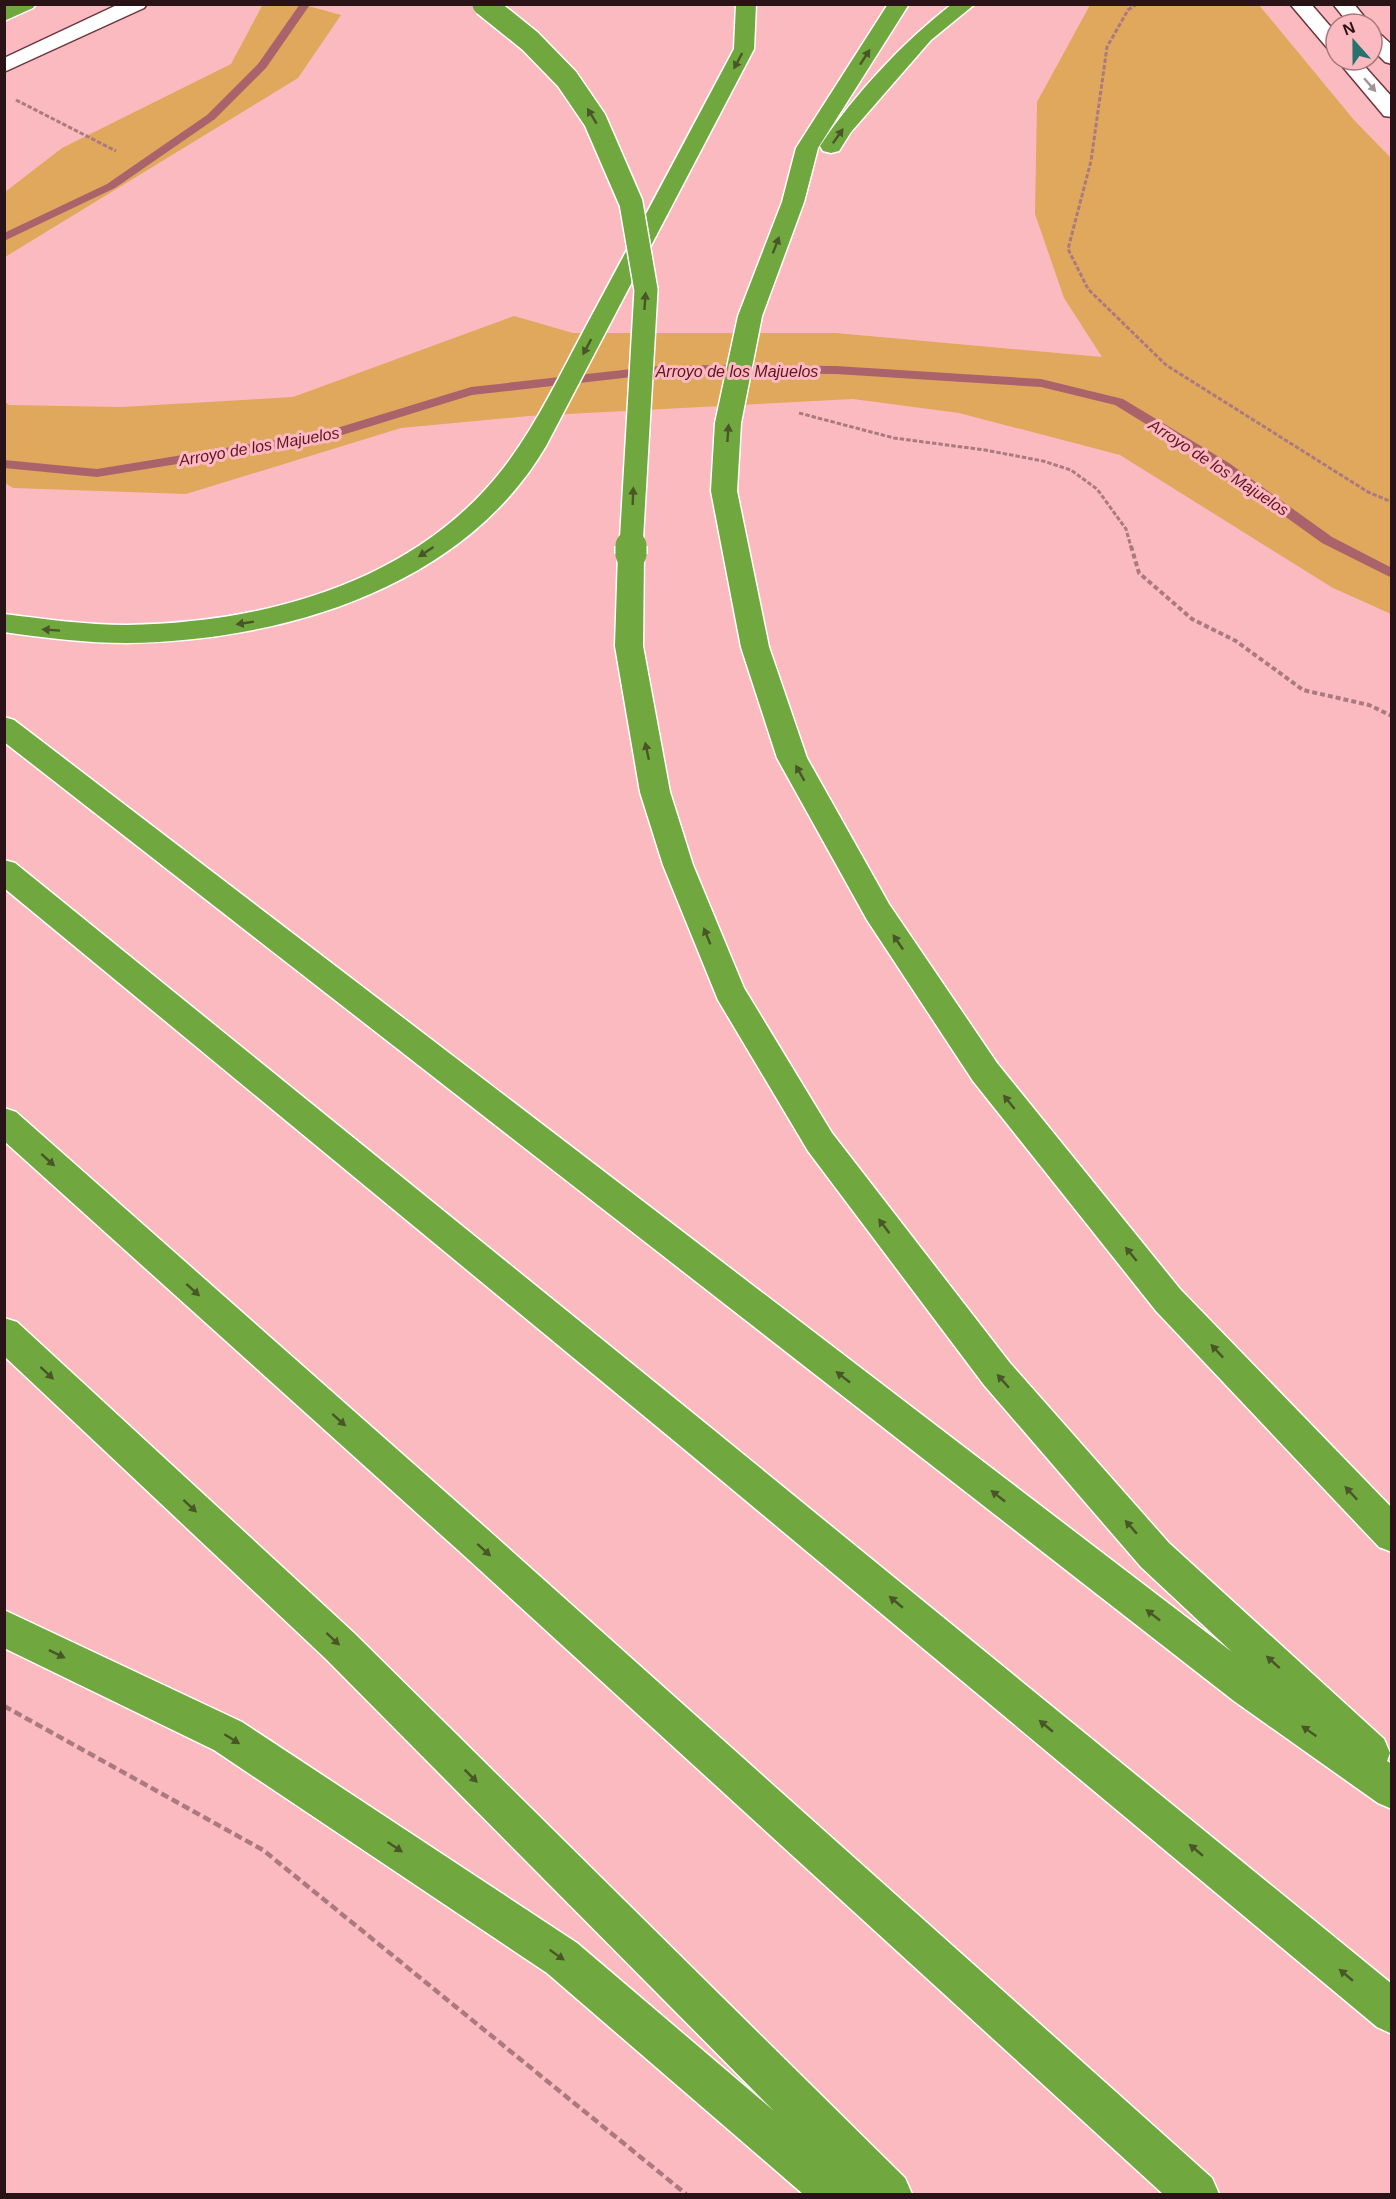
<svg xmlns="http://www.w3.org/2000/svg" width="1396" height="2199" font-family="Arial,sans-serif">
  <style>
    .green { fill: #e0a85d }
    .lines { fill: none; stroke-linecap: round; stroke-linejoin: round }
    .stream { fill: #aa636b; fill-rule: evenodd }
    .minor-casing { stroke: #6a353c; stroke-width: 3 }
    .tertiary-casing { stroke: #6a353c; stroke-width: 3 }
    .motorway-casing { stroke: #fff; stroke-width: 3 }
    .path-far2 { stroke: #ab7a7f; stroke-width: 3; stroke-dasharray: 4.5 2; stroke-linecap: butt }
    .path-far1 { stroke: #ab7a7f; stroke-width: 4; stroke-dasharray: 5 3; stroke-linecap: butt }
    .path { stroke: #ab7a7f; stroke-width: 4.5; stroke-dasharray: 8 4; stroke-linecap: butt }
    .minor { fill: #fff; fill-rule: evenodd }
    .tertiary { fill: #fff; fill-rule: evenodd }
    .motorway { fill: #70a73f; fill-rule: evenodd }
    .motorway-bridge-far1-casing { stroke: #fff; stroke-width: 26; stroke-linecap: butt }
    .motorway-bridge-casing { stroke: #fff; stroke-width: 34; stroke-linecap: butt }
    .motorway-bridge-far1 { stroke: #70a73f; stroke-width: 23 }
    .motorway-bridge { stroke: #70a73f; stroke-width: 31 }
    .oneway { fill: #4a5628 }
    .oneway2 { fill: #9f9596 }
    .labels { text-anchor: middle; stroke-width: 6; stroke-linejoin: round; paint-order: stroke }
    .far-water-label { font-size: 16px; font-style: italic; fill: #651226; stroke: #fbbac0 }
  </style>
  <rect width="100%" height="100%" fill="#fbbac0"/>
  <g class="green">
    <polygon points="263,4 305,5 341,15 298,78 5,257 5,192 62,148 231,64"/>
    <polygon points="1090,5 1259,5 1354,120 1391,158 1391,614 1333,588 1120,455 959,413 853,399 529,416 401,428 186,494 13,488 5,483 4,401 9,405 121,407 293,397 514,316 573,333 836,333 1102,357 1064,298 1035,214 1037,102"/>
  </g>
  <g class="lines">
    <g class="stream">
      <polygon points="300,4 309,6 266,68 215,119 115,188 4,241 4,233 107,184 207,115 258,64"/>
      <polygon points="668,365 836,366 1041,379 1123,399 1229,463 1332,537 1392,568 1392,578 1322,543 1219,469 1115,405 1041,387 836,374 668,373 472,395 326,440 97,477 4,468 4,460 97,469 324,432 471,387"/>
    </g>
    <g class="minor-casing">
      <g id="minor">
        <polygon points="1290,4 1311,4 1336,33 1336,52 1329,50"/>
        <polygon points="1333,4 1354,4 1370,24 1349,24"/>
        <polygon points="1372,31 1379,33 1392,45 1392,64 1385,62 1372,49"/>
        <polygon points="1337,60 1359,60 1392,97 1392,117 1384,116"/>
      </g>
    </g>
    <g class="tertiary-casing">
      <polygon id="tertiary" points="119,4 147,4 144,8 4,72 4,58"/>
    </g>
    <g class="motorway-casing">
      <g id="motorway">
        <polygon points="9,4 36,4 33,8 4,21 4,7"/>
        <path d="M736 4H756L754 49 546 446C463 588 282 641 127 643 86 643 45 638 4 632V614C45 619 86 625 127 625 255 623 394 588 484 491 527 445 554 386 584 330 634 237 684 143 734 49Z"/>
        <polygon points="888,4 909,4 818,148 804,202 762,316 741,423 737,491 769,647 807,758 889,904 997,1063 1180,1289 1392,1508 1392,1552 1379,1547 1156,1311 973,1081 867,920 777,758 741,647 711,491 715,423 738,316 782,202 796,148"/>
        <path d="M952 4H975L931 40 851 132 839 151 831 153 823 151 820 146C855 94 902 43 952 4Z"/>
        <polygon points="631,545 640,548 644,554 643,646 670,792 693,865 744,988 832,1133 1010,1363 1169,1543 1384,1739 1390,1753 1387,1761 1392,1764 1392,1809 1378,1803 1234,1701 4,742 4,717 14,720 1232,1652 1141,1567 984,1385 808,1151 718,1000 663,865 640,792 615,646 618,554 622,548"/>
        <polygon points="4,860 15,863 710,1427 1392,1984 1392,2034 1377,2027 684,1449 4,888"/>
        <polygon points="4,1108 16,1112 495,1536 1212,2178 1219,2194 1163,2194 469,1560 4,1141"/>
        <polygon points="4,1318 17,1322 354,1633 905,2178 912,2194 803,2194 547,1973 214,1750 4,1648 4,1610 242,1722 577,1943 774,2111 326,1659 4,1356"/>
      </g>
    </g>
    <g class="path-far2">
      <polyline points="1137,4 1128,10 1107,47 1091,161 1068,249 1088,289 1166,365 1368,492 1392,502"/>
      <polyline points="16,100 116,151"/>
      <polyline points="799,413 894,438 985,450 1043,461 1071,470 1097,489 1126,529 1131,547"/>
    </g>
    <polyline class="path-far1" points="1131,546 1139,573 1192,619 1236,641 1303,690 1369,705 1392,716"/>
    <polyline class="path" points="4,1706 263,1850 686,2194"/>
    <use href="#minor" class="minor"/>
    <use href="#tertiary" class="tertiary"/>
    <use href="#motorway" class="motorway"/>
    <g class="motorway-bridge-far1-casing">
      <polyline id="motorway-bridge-far1" points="484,4 530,41 567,79 595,120 631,203 646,290 631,547"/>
    </g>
    <g class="motorway-bridge-casing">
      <polyline id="motorway-bridge" points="631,554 631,546"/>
    </g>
    <use href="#motorway-bridge-far1" class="motorway-bridge-far1"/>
    <use href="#motorway-bridge" class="motorway-bridge"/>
  </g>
  <defs><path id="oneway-solid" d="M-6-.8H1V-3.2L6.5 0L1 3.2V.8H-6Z" transform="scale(1.5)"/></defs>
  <g class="oneway">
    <use href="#oneway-solid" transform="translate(865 57) rotate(-57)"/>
    <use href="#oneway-solid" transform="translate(738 61) rotate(118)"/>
    <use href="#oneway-solid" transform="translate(592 116) rotate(-121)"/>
    <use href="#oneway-solid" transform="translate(838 136) rotate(-55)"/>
    <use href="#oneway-solid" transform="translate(776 245) rotate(-69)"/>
    <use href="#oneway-solid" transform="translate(645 301) rotate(-86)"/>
    <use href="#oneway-solid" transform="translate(587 347) rotate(118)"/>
    <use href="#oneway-solid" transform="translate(728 433) rotate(-86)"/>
    <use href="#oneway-solid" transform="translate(633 496) rotate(-88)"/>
    <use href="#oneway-solid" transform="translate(426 552) rotate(147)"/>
    <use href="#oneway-solid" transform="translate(245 623) rotate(171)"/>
    <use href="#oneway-solid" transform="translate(51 630) rotate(-176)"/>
    <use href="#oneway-solid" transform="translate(647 751) rotate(-102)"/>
    <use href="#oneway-solid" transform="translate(800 773) rotate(-119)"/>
    <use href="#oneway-solid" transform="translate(707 936) rotate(-112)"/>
    <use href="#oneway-solid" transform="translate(898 942) rotate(-124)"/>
    <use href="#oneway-solid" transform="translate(1009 1102) rotate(-129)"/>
    <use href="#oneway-solid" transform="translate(48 1160) rotate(42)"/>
    <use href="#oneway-solid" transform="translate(884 1226) rotate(-127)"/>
    <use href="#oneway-solid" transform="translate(1131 1254) rotate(-129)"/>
    <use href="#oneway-solid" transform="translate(193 1290) rotate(42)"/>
    <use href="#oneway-solid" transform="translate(1217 1351) rotate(-133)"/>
    <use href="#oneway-solid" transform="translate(47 1373) rotate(43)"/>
    <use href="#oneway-solid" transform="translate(843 1377) rotate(-142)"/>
    <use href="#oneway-solid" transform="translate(1003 1381) rotate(-131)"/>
    <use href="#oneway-solid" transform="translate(339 1420) rotate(42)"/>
    <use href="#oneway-solid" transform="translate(1351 1493) rotate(-133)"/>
    <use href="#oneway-solid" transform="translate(998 1496) rotate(-142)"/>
    <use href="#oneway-solid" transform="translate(190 1506) rotate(43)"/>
    <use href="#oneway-solid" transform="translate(1131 1527) rotate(-131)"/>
    <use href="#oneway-solid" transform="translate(484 1550) rotate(42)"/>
    <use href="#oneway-solid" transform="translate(896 1602) rotate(-140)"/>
    <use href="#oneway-solid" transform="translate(1153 1615) rotate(-142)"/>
    <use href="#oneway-solid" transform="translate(333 1639) rotate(43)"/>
    <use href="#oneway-solid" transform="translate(57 1654) rotate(26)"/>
    <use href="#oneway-solid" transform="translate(1273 1662) rotate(-138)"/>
    <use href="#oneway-solid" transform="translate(1046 1726) rotate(-140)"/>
    <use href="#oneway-solid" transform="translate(1309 1731) rotate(-145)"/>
    <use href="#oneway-solid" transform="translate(232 1739) rotate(32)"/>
    <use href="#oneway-solid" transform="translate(471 1776) rotate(45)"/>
    <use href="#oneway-solid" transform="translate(395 1847) rotate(34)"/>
    <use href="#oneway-solid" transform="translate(1196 1850) rotate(-140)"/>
    <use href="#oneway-solid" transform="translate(557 1955) rotate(35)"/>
    <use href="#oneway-solid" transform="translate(1346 1975) rotate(-140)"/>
  </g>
  <use class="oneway2" href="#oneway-solid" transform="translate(1370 85) rotate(49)"/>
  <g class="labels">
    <g class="far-water-label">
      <text x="737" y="377">Arroyo de los Majuelos</text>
      <text transform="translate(259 446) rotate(-10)" y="6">Arroyo de los Majuelos</text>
      <text transform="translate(1219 467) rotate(33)" y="6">Arroyo de los Majuelos</text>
    </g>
  </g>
  <rect width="1396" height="2199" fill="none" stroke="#2a1316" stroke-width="12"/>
  <g transform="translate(1354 42) rotate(339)"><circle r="28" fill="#fbbac0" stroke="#a7777c" stroke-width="1.5"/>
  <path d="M0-4.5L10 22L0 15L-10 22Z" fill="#27716f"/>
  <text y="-9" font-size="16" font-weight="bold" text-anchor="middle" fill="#2a1316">N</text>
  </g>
</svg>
